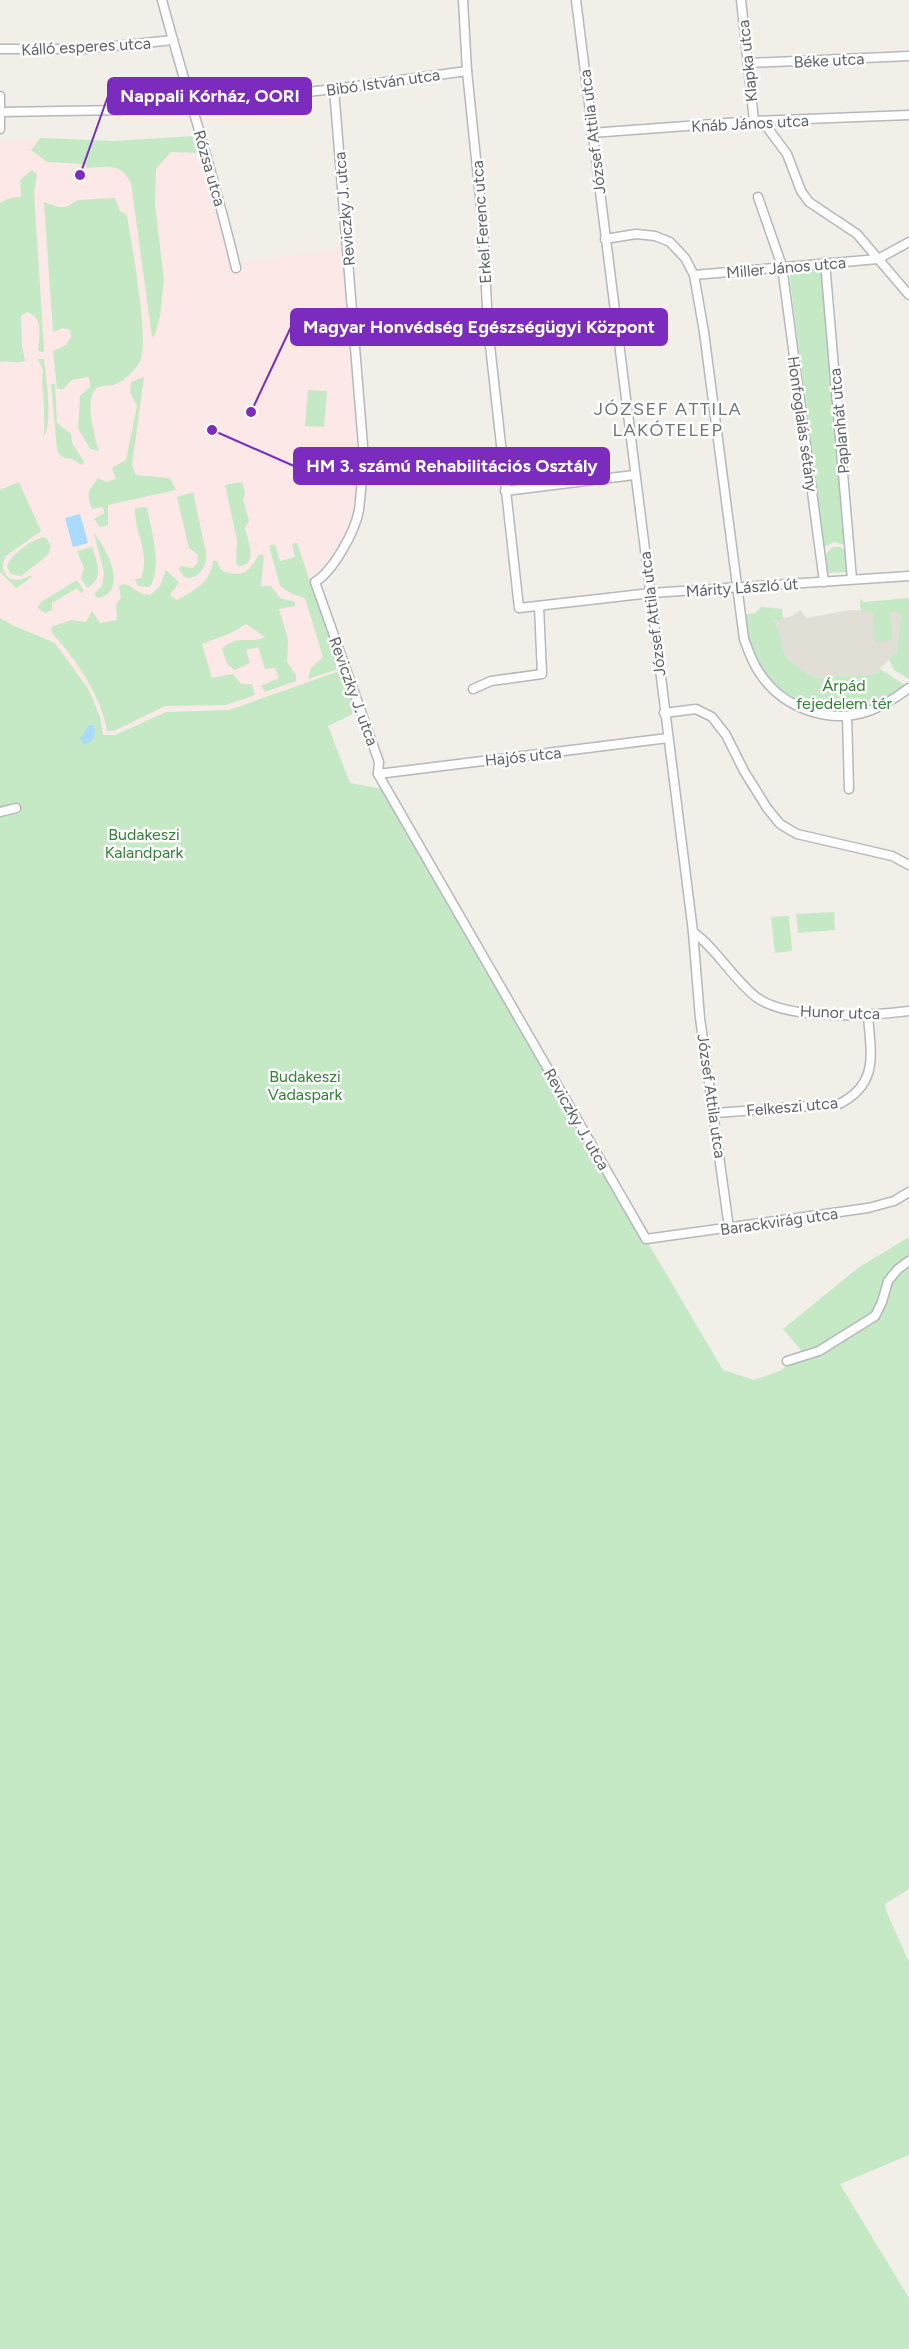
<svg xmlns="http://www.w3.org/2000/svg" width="909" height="2349" font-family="Figtree,sans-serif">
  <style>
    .education { fill: #e1ded6 }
    .medical { fill: #fce8e6 }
    .green { fill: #c5e8c5 }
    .water { fill: #aadaff }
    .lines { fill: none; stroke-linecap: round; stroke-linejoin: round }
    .minor-casing { stroke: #b5b8bc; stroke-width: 11 }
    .minor { stroke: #fff; stroke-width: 8 }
    .labels { text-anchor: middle; stroke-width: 5; stroke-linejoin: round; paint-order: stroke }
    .street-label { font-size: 16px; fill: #5f6368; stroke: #fff }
    .park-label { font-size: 16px; fill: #348238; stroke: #fff }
    .neighbourhood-label { font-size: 18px; letter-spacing: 1.5px; fill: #70757a; stroke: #fff }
    .leader { fill: none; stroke: #7b2cbf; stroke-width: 2 }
    .callout-dot { fill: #7b2cbf; stroke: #fff; stroke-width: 2 }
    .callout { fill: #7b2cbf; stroke: #7b2cbf; stroke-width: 2 }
    .callout-label { font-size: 18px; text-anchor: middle; font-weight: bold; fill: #fff }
  </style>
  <rect width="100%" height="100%" fill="#f1efe8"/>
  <polygon class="education" points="801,610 806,618 850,610 890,611 901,614 897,651 875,674 814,678 792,663 785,655 775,619 790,617"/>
  <polygon class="medical" points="200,140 230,264 344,249 359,461 355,512 346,534 323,572 310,574 313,583 310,588 312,592 315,588 345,669 229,709 166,710 114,734 103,735 101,717 90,690 55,642 12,624 0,617 0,141"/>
  <g class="green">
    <path d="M194 136 201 153 171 152 156 169 155 205 164 280 160 316 155 335 152 337 131 183C120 162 109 167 87 168L85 164 47 162 31 150 40 138 115 141Z"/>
    <path d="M32 170 37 175 34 193 44 349 43 352 38 351C39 335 44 318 27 312L21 316 22 346 25 361C16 364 8 360 0 362V203L10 198 21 197 20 180Z"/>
    <path d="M115 198 120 211 127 215C131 243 150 340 140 361 136 370 122 383 113 385 109 386 103 385 99 387 82 393 95 439 99 451L90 449 78 428 80 396 90 387 89 377 71 380 64 389H57L53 351 66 345 71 337 70 330 63 328 53 332 44 202 58 207H66L78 200Z"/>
    <polygon points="822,269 846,545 834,542 824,547 789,271"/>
    <path d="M38 359H44C46 375 53 425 44 436 45 418 44 401 42 382 42 378 44 371 42 367 41 364 38 362 38 359Z"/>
    <path d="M144 377 132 465 136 475 170 478 176 490 108 505V525L100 527 94 519 104 513 103 507 92 509C86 492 88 492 98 478L107 482 116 479 112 468 126 460 137 406 130 392 131 382Z"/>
    <polygon points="51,384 55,384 57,423 71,434 72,443 84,462 82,465 70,458 67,459 61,456 57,450"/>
    <polygon points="308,390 327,391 324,427 305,426"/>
    <path d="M19 482 41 531 6 556 3 563C2 581 18 584 30 575L32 577 16 588 0 572V490Z"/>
    <path d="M242 482 245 493 243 500 249 521 245 528C248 541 259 566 238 566L236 563 237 540 225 485Z"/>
    <path d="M193 492 206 553C207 567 199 581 184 577L179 569 180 566 192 568 197 564 198 555 189 548 177 497Z"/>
    <path d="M147 507C151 531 163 564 150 587L138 586 135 579 141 578C151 553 134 533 135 508Z"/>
    <path d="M94 533C106 547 130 592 98 598L94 594 102 586 104 573Z"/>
    <path d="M43 537 47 539 51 547 48 555 21 576 11 574 7 567C9 555 32 540 43 537Z"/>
    <polygon points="297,543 332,646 338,669 308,679 311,668 323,657 305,598 292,594 280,586 269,546 275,544 280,561 295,557 292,544"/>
    <path d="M92 547C97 563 105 578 87 588L81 578 84 568 77 551Z"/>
    <path d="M834 547H840L846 551 848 567 847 572 829 573C823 564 823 552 834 547Z"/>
    <path d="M259 554 264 555 261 586H271L280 598 295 602V606L279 609 288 639 287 662 296 675V681L265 692 261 686 279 678 275 668 265 669 258 647 246 650 250 663 235 670 227 664 222 649C238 633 248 645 265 637L246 624 231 633 202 644 212 678 233 674 241 684H252L255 695 226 705 165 706 114 731H107C102 697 75 658 52 633L51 627 71 620 86 622 92 611 100 623 117 620 116 604 121 598 119 586C131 580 134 595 150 595L160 586 166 570 179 582 170 595 177 600C194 591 211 582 213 561H217L221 570C242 579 250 572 259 554Z"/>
    <polygon points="77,580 84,591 81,593 77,588 52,603 52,610 45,613 40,610 38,607 41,602"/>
    <polygon points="909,598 909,679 894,670 889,660 897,651 901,614 890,611 892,640 875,642 873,612 861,611 860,599 864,602"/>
    <path d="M761 607 782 609 783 619 775 620 785 655 792 663 814 678 875 674 880 669 906 686C864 728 793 715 761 667 751 651 747 634 744 615L755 613Z"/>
    <polygon points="0,618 12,625 55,643 89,690 100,717 103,735 115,735 166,712 229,710 345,669 359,711 328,726 350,783 382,789 554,1084 723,1370 754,1380 782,1370 801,1350 783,1329 858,1268 909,1237 909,1889 885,1904 887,1913 909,1962 909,2155 840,2184 909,2298 909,2349 0,2349"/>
    <polygon points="834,912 835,930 798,933 796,914"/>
    <polygon points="789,916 792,951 775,953 771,917"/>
  </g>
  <g class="water">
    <polygon points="80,514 88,543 73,547 65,518"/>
    <polygon points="89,725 95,726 94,738 89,743 83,744 80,739"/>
  </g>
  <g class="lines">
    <g class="minor-casing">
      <g id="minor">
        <path d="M162 0C186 90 215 178 236 268"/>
        <polyline points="463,0 467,71 483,227 488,327 519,608 651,593 909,576"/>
        <polyline points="576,0 693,932 700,1018 729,1228"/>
        <polyline points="741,0 754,121"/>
        <polyline points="0,49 86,49 173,40"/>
        <polyline points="749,63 909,56"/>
        <path d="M334 89 364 458C362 476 361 493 359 510 355 532 333 571 315 582L379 762 378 774 646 1239 868 1208 894 1201 909 1192"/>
        <polyline points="0,96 0,129"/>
        <polyline points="191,105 334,89 467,71"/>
        <polyline points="0,112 121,110 188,98"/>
        <polyline points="763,122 787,154 801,191 809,202 857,234 909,295"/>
        <polyline points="591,133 754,121 909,115"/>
        <polyline points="758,197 782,266 824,582"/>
        <path d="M605 239 636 234 655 236 670 242 685 258 694 275 704 332 744 639C748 650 752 662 759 672 782 708 829 725 869 711 884 706 897 697 909 688"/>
        <polyline points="825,262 852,579"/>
        <polyline points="694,275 878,259 909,242"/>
        <polyline points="505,491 634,475"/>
        <polyline points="473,689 491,681 542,674 539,606"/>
        <polyline points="664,713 696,709 712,717 726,735 744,771 767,808 780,824 797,834 892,856 909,865"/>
        <polyline points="847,716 849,789"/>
        <polyline points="378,774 668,738"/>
        <polyline points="0,812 16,808"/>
        <path d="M693 932C717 949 732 978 756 997 789 1021 870 1016 909 1011"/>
        <path d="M715 1113 839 1104C879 1084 871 1054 868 1016"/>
        <polyline points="787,1361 819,1351 875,1316 882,1302 888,1281 898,1269 909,1261"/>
      </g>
    </g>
    <use href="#minor" class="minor"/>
  </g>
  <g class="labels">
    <g class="street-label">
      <text transform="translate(86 46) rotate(-3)" y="6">Kálló esperes utca</text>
      <text transform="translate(829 60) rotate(-3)" y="6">Béke utca</text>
      <text transform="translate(747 61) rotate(-96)" y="6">Klapka utca</text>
      <text transform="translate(383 82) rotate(-8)" y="6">Bibó István utca</text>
      <text transform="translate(750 123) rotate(-3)" y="6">Knáb János utca</text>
      <text transform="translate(592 132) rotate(-97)" y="6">József Attila utca</text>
      <text transform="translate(210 168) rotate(74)" y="6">Rózsa utca</text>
      <text transform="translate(344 209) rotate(-95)" y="6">Reviczky J. utca</text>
      <text transform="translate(481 222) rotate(-94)" y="6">Erkel Ferenc utca</text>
      <text transform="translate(786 267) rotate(-5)" y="6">Miller János utca</text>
      <text transform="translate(839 421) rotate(-95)" y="6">Paplanhát utca</text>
      <text transform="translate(803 424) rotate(82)" y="6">Honfoglalás sétány</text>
      <text transform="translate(742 587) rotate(-4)" y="6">Márity László út</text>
      <text transform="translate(652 614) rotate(-97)" y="6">József Attila utca</text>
      <text transform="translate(354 691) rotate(70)" y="6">Reviczky J. utca</text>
      <text transform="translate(523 756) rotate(-6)" y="6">Hajós utca</text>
      <text transform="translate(840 1012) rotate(2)" y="6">Hunor utca</text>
      <text transform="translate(712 1096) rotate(82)" y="6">József Attila utca</text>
      <text transform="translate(792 1106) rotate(-5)" y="6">Felkeszi utca</text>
      <text transform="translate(577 1119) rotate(60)" y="6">Reviczky J. utca</text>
      <text transform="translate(779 1221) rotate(-8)" y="6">Barackvirág utca</text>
    </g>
    <g class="park-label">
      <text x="844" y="691">Árpád<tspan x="844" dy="18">fejedelem tér</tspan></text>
      <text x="144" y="840">Budakeszi<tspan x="144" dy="18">Kalandpark</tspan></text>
      <text x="305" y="1082">Budakeszi<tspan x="305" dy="18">Vadaspark</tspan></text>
    </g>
    <g class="neighbourhood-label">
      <text x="668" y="415">JÓZSEF ATTILA<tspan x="668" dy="21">LAKÓTELEP</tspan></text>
    </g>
  </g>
  <path class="leader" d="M80 175L108 96M251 412L291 327M212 430L294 466"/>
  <g class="callout-dot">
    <circle cx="80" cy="175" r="6"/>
    <circle cx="251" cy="412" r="6"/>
    <circle cx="212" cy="430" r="6"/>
  </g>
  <g class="callout">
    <rect x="108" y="78" width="203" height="36" rx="6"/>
    <rect x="291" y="309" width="376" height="36" rx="6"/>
    <rect x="294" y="448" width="315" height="36" rx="6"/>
  </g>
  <g class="callout-label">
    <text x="210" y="102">Nappali Kórház, OORI</text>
    <text x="479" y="333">Magyar Honvédség Egészségügyi Központ</text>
    <text x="452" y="472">HM 3. számú Rehabilitációs Osztály</text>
  </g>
</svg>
